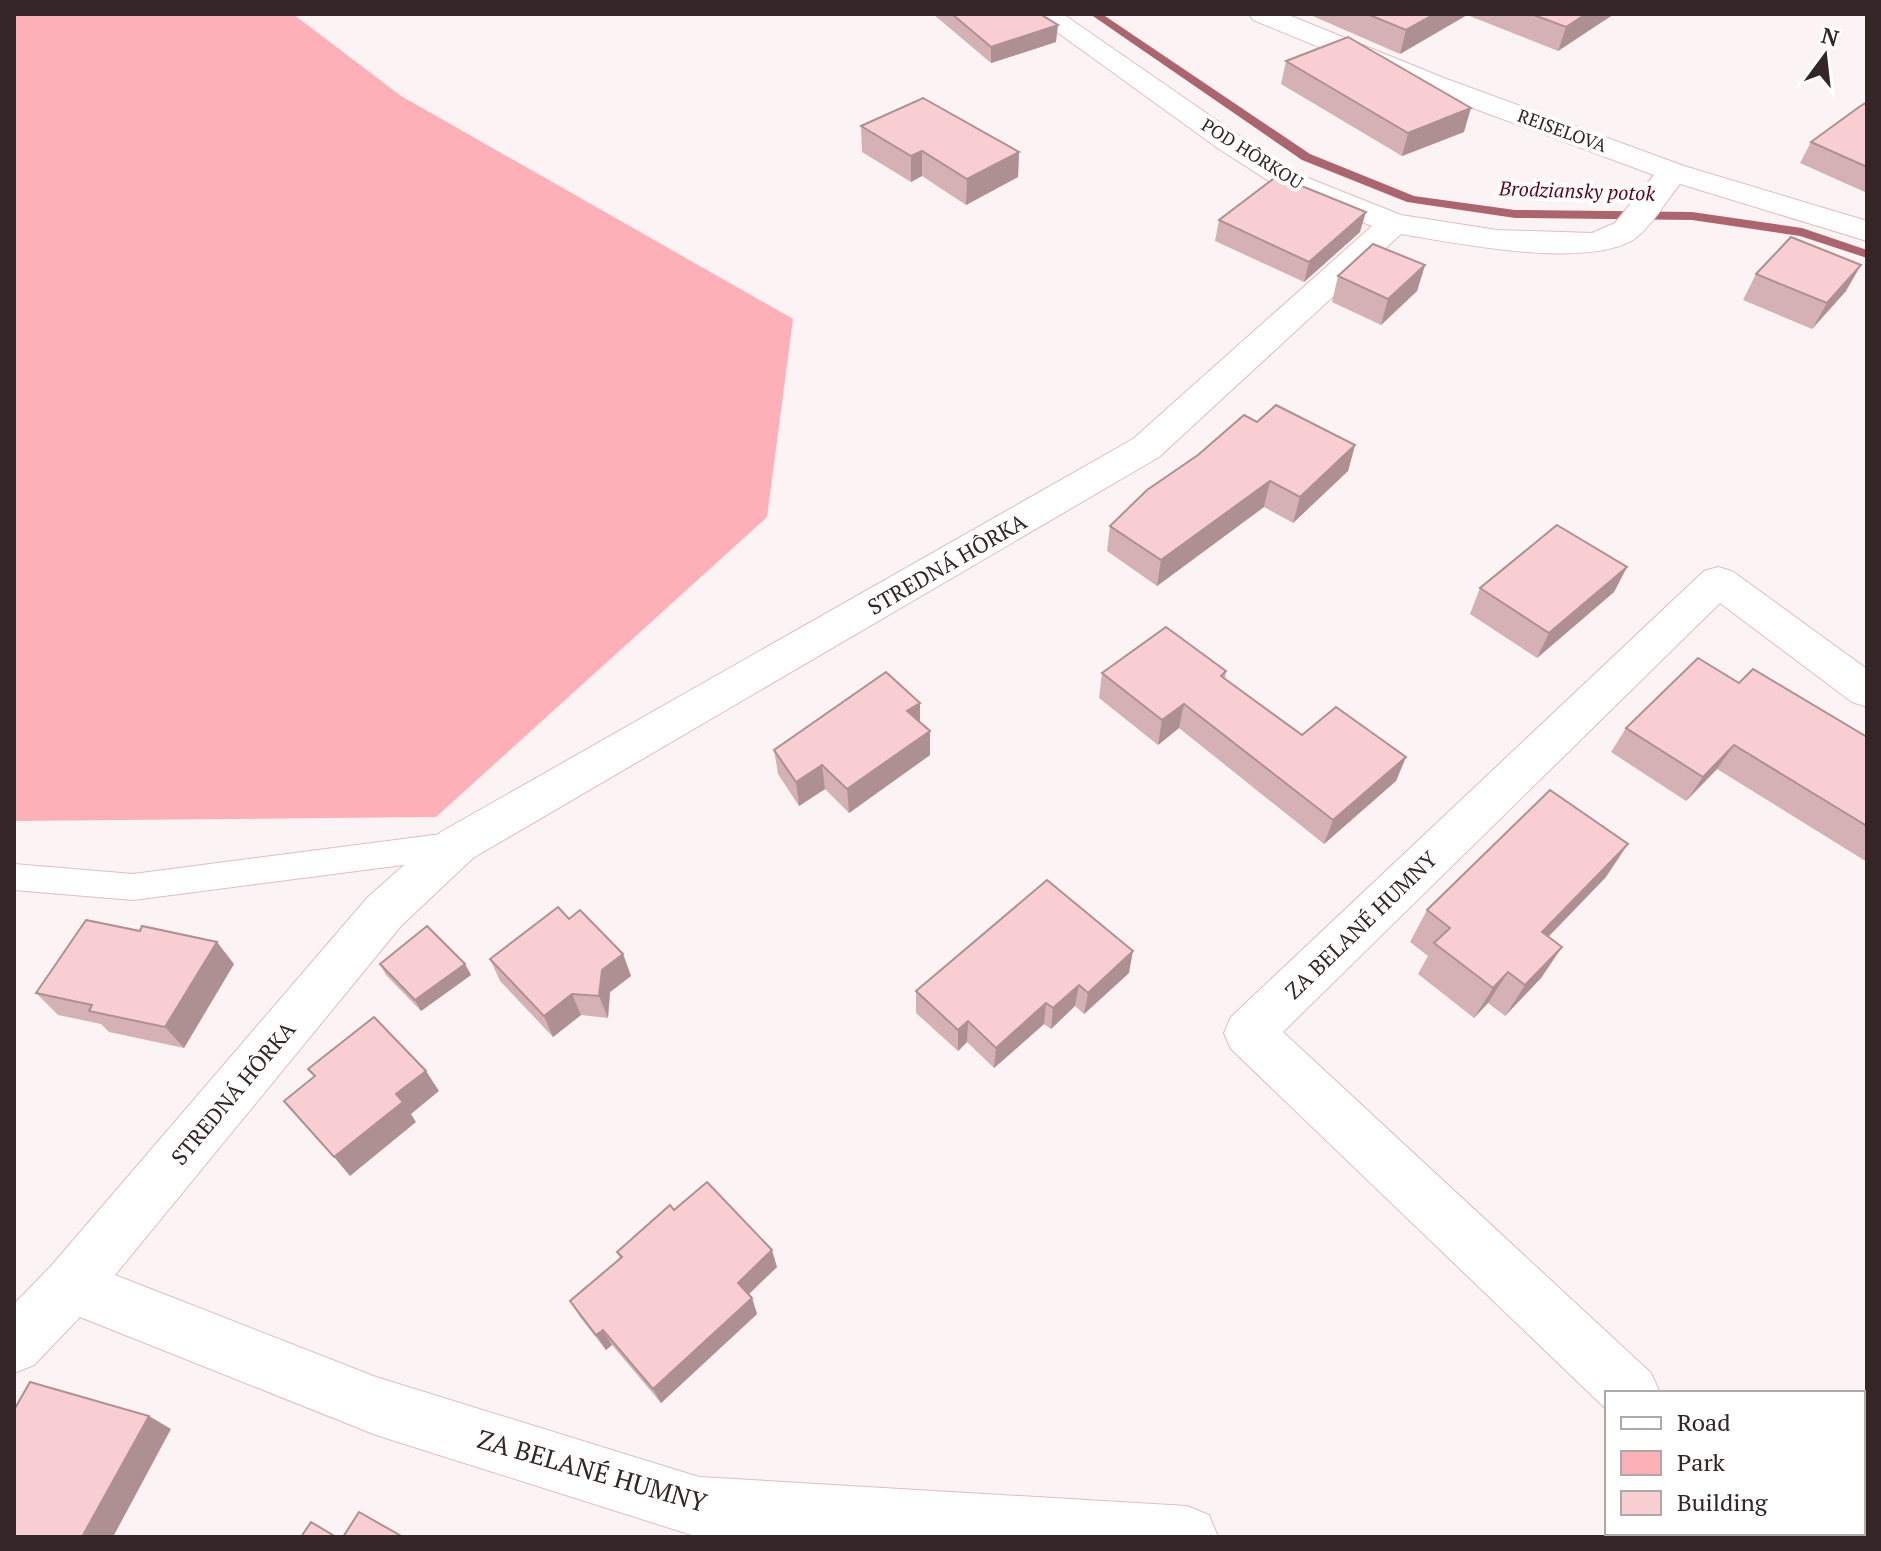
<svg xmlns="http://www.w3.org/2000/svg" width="1881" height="1551" font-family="'PT Serif',serif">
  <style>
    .green { fill: #feb0b8 }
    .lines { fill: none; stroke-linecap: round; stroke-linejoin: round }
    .stream { fill: #ac656e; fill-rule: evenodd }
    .lane-casing { stroke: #e4bbbf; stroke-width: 2 }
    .street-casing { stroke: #e4bbbf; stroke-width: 2 }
    .lane { fill: #fff; fill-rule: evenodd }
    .street { fill: #fff; fill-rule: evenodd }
    .wall { fill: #d5b1b5 }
    .shaded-wall { fill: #ae9093 }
    .building { fill: #f8ced2; stroke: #ae9093; stroke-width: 2 }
    .labels { text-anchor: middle; stroke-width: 8; stroke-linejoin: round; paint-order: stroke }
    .far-street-label { font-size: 18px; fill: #342526; stroke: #fff }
    .far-water-label { font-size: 20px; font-style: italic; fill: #5d0620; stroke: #fff }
    .street-label { font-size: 22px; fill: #342526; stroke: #fff }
    .near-street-label { font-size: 26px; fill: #342526; stroke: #fff }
  </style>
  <rect width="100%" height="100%" fill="#fcf4f4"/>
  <polygon class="green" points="14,14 293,14 401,96 793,319 767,517 436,817 14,821"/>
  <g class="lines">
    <polygon class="stream" points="1090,14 1102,14 1310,154 1414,196 1515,210 1692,212 1802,228 1867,250 1867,258 1800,236 1692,220 1515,218 1407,202 1302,160"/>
    <g class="lane-casing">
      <polygon id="lane" points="457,832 468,836 473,845 468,854 457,858 133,900 14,890 14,864 133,874"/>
    </g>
    <g class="street-casing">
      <g id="street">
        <path d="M1032 14H1063L1241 137 1308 178 1401 215 1497 230 1592 233 1615 223 1654 175 1424 90 1253 20 1249 14H1286L1444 78 1684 166 1867 221V241L1680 184C1667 200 1653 224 1637 237 1592 271 1455 243 1401 234L1159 457 473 858 401 926 115 1275 376 1377 699 1477 1187 1506 1209 1515 1218 1537H698L376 1435 80 1317 34 1365 14 1373V1304L51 1266 367 898 441 832 1133 439 1372 226 1286 192 1219 149Z"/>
        <polygon points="1718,567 1732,571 1867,669 1867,707 1852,702 1720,603 1283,1032 1651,1373 1660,1393 1607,1393 1607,1410 1231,1049 1224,1033 1231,1017 1704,571"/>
        <polygon points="1748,1533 1812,1533 1814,1537 1750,1537"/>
      </g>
    </g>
    <use href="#lane" class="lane"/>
    <use href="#street" class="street"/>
  </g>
  <g class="wall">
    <polygon points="933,14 1040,14 1056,42 991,63"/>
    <polygon points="1308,14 1614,14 1558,51 1467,15 1400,54"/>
    <polygon points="1286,61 1464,132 1402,156 1281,84"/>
    <polygon points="1867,102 1867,193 1800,163 1811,142"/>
    <polygon points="861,126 1019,152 1018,177 966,205 922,176 911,182 862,152"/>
    <polygon points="1219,220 1360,232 1304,282 1215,241"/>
    <polygon points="1425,265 1417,291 1381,325 1332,302 1338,276"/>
    <polygon points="1756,274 1846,291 1812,329 1743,300"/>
    <polygon points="1257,422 1355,445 1348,471 1293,523 1264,507 1157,586 1107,551 1110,526"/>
    <polygon points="1627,567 1614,592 1537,658 1470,614 1480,588"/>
    <polygon points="1226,671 1225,679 1302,735 1406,757 1396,781 1324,844 1179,728 1158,745 1099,698 1102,673"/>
    <polygon points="1739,683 1867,737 1867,862 1717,769 1686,801 1611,752 1626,728"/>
    <polygon points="920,723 930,731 930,755 849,813 825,789 799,806 778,774 774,750"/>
    <polygon points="1606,877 1548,937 1562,947 1541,978 1505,1016 1488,1003 1474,1018 1418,974 1428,956 1410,942 1427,910"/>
    <polygon points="569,919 623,954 631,976 610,992 608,1018 581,1015 553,1037 500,981 490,959"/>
    <polygon points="234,964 184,1048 109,1032 101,1024 58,1015 36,993"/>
    <polygon points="380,964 465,964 471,975 421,1011 386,975"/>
    <polygon points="1129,973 1084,1014 1075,1006 1051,1029 1044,1024 994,1068 967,1042 958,1051 916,1013 916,991"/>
    <polygon points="674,1210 777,1267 748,1294 752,1298 757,1314 661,1403 612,1345 606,1350 580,1317 570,1301 620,1258 617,1252"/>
  </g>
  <g class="shaded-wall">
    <polygon points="1435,14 1468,14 1467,15 1400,54 1406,30"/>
    <polygon points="1586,14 1614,14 1558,51 1566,27"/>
    <polygon points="1058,25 1056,42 991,63 991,47"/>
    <polygon points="1471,108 1464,132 1402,156 1408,133"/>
    <polygon points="922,151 922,176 911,182 911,156"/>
    <polygon points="1019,152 1018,177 966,205 967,179"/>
    <polygon points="1366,212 1360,232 1304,282 1309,262"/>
    <polygon points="1425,265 1417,291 1381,325 1388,299"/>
    <polygon points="1861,265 1846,291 1812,329 1827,303"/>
    <polygon points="1355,445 1348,471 1293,523 1300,497"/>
    <polygon points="1270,481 1264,507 1157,586 1161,560"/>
    <polygon points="1627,567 1614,592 1537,658 1549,633"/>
    <polygon points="920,703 920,728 907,711"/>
    <polygon points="1184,704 1179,728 1158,745 1162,720"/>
    <polygon points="930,731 930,755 849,813 847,789"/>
    <polygon points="1734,745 1717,769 1686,801 1703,777"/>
    <polygon points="1406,757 1396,781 1324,844 1333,820"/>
    <polygon points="822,765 825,789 799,806 796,782"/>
    <polygon points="1628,844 1606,877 1522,964 1542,932"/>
    <polygon points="217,942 234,964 184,1048 165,1027"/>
    <polygon points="1562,947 1541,978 1505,1016 1525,985"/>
    <polygon points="1133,951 1129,973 1084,1014 1088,993"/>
    <polygon points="623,954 631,976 610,992 608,1018 599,996 602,970"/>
    <polygon points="465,964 471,975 421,1011 415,1000"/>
    <polygon points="1508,972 1488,1003 1474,1018 1493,988"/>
    <polygon points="1079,985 1075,1006 1051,1029 1053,1008"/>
    <polygon points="572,994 581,1015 553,1037 544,1016"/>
    <polygon points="1046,1003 1044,1024 994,1068 996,1048"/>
    <polygon points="968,1021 967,1042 958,1051 958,1030"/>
    <polygon points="426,1071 439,1091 411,1114 416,1122 350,1176 334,1157 396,1094"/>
    <polygon points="772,1250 777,1267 744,1299 738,1283"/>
    <polygon points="752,1298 757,1314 661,1403 653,1389"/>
    <polygon points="603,1330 612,1345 606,1350 596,1335"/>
    <polygon points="149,1416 171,1429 113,1537 82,1537"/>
  </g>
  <g class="building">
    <polygon points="952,14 1040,14 1058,25 991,47"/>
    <polygon points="1367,14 1435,14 1406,30"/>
    <polygon points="1531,14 1586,14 1566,27"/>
    <polygon points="1348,37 1471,108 1408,133 1286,61"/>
    <polygon points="923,98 1019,152 967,179 922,151 911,156 861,126"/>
    <polygon points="1867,102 1867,167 1811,142 1859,107"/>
    <polygon points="1277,176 1366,212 1309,262 1219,220"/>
    <polygon points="1791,237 1861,265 1827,303 1756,274"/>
    <polygon points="1373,244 1425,265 1388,299 1338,276"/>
    <polygon points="1276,405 1355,445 1300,497 1270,481 1161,560 1110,526 1147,490 1198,455 1244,415 1257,422"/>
    <polygon points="1557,525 1627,567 1549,633 1480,588"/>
    <polygon points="1166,627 1226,671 1221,676 1302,735 1336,707 1406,757 1333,820 1184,704 1162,720 1102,673"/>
    <polygon points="1698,658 1739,683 1753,669 1867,737 1867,826 1734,745 1703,777 1626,728"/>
    <polygon points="886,672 920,703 907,711 930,731 847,789 822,765 796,782 774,750"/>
    <polygon points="1550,790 1628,844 1542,932 1562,947 1525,985 1508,972 1493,988 1434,943 1450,928 1427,910"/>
    <polygon points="1047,880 1133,951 1088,993 1079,985 1053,1008 1046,1003 996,1048 968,1021 958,1030 916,991"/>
    <polygon points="558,907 569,919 580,910 623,954 602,970 599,996 572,994 544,1016 490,959"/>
    <polygon points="86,920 140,931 142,926 217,942 165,1027 89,1011 92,1005 36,993"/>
    <polygon points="427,926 465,964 415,1000 380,964"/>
    <polygon points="374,1017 426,1071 396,1094 403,1102 334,1157 284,1101 315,1076 308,1069"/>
    <polygon points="707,1182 772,1250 738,1283 752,1298 653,1389 603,1330 596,1335 570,1301 622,1257 617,1252 670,1205 674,1210"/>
    <polygon points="30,1382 149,1416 82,1537 14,1537 14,1410"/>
    <polygon points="359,1512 403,1537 343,1537"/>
    <polygon points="311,1522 336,1537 301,1537"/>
  </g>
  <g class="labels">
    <g class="far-street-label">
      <text transform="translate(1562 131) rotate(20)" y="6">REISELOVA</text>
      <text transform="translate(1252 154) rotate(32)" y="6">POD HÔRKOU</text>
    </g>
    <g class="far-water-label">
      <text transform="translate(1577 191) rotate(2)" y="7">Brodziansky potok</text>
    </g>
    <g class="street-label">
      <text transform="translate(947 564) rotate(-30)" y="8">STREDNÁ HÔRKA</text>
      <text transform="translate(1361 925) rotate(-44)" y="8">ZA BELANÉ HUMNY</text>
      <text transform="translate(233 1093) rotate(-50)" y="8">STREDNÁ HÔRKA</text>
    </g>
    <g class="near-street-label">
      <text transform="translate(592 1471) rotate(16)" y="9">ZA BELANÉ HUMNY</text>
    </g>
  </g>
  <rect width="1881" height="1551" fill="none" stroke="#342526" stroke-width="32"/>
  <rect x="1605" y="1391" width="260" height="144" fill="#ffffff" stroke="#aea8a8" stroke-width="2"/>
  <rect x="1621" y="1417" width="40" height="12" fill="#ffffff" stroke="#aea8a8" stroke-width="2"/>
  <text x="1677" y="1431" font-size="24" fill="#342526">Road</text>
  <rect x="1621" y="1451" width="40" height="24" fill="#feb0b8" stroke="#aea8a8" stroke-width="2"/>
  <text x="1677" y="1471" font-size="24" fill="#342526">Park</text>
  <rect x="1621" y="1491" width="40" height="24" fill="#f8ced2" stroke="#aea8a8" stroke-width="2"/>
  <text x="1677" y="1511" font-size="24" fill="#342526">Building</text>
  <g transform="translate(1825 56) rotate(15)" stroke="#ffffff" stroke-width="6" paint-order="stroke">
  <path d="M0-6L14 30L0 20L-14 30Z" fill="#342526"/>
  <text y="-12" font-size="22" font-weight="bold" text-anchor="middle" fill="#342526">N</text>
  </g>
</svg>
